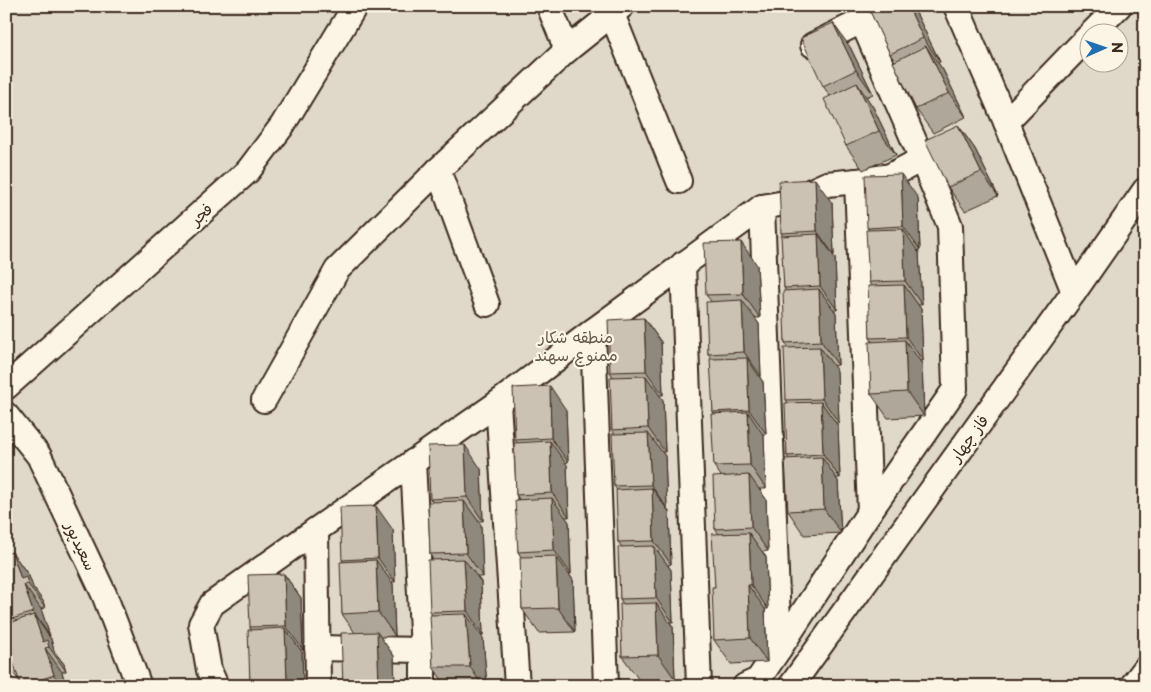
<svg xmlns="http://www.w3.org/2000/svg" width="1151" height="692" font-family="'Playpen Sans','Playpen Sans Arabic',sans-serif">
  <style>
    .green { fill: #e0d8c8; stroke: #8e8173; fill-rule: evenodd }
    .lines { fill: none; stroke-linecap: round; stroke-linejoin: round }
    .minor-casing { stroke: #3b2a1e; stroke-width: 28 }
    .minor { stroke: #fcf5e5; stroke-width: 24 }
    .wall { fill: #afa79a; stroke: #3b2a1e }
    .shaded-wall { fill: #8f887d; stroke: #3b2a1e }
    .building { fill: #ccc2b3; stroke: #3b2a1e }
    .labels { text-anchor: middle; stroke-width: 4.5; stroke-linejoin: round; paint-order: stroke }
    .street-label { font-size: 16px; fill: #3b2a1e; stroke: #fcf5e5 }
    .park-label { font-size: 16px; fill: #645648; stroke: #fcf5e5 }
  </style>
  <rect width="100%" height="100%" fill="#fcf5e5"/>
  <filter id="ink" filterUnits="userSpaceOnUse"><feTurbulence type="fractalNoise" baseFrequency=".02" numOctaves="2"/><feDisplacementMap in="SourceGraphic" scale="10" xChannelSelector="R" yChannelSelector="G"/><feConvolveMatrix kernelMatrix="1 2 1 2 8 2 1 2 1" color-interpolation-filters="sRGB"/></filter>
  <g filter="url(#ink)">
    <path class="green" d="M6 6H1145V686H6ZM1088 32H1118V62H1088Z"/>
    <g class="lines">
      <g class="minor-casing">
        <g id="minor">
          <polyline points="549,6 567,50"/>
          <polyline points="956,6 1006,122 1074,292"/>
          <polyline points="612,14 679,181"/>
          <polyline points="1093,32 1119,6"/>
          <polyline points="813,45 892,6"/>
          <polyline points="1006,122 1088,37"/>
          <polyline points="438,170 487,304"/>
          <polyline points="857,181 870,511"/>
          <polyline points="762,207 779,649"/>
          <polyline points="683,264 699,686"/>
          <polyline points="593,331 606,686"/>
          <polyline points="6,387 248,171 282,126 355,6"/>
          <polyline points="264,400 337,270 438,170 567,50 622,6"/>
          <polyline points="498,403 517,686"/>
          <polyline points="6,415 39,456 104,594 139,686"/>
          <polyline points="413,462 423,650 423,686"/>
          <polyline points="316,530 318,686"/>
          <polyline points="317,648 423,650"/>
          <polyline points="216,686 209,670 201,624 212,604 316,530 498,403 593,331 762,207 785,203 827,184 857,181 890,176 922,159"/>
          <polyline points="745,686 758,680 779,649 870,511 955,389 950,226 922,159 862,21"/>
          <polyline points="791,686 1074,292 1145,190"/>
          <polyline points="1132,686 1145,669"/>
        </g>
      </g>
      <use href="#minor" class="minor"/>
    </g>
    <g class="wall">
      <polygon points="868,6 912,6 917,15 940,62 938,63 943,70 966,117 933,133 916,109 895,61 890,54"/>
      <polygon points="850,47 873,94 866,97 873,107 896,155 863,170 846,146 830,96 823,86"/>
      <polygon points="958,125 975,149 998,196 965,211 948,187"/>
      <polygon points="918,198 920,250 918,250 919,253 922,305 918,305 921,309 923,361 920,361 922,364 924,416 888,418 871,394 872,341 870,338 871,286 869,282 869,230 867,228"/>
      <polygon points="832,203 834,255 833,255 835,258 837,310 834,310 836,313 838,365 833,366 837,371 839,423 836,423 838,426 840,478 836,478 838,481 841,533 804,535 788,511 789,459 787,456 788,403 786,400 789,348 785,343 786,291 784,288 783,236 781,233"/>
      <polygon points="757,265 760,318 755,318 759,324 761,376 759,376 763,382 766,434 763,434 764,436 766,489 759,489 766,499 768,551 762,552 766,557 768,609 765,609 767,662 731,664 714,640 715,587 719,534 715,529 721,476 714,466 714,414 713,412 712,359 708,354 711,301 706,295"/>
      <polygon points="644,318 661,342 663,395 659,395 663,400 665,452 662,452 665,456 667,508 667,509 669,512 671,564 668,565 671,570 673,622 670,622 673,627 675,679 639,680 622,656 623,604 620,599 622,547 618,542 617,490 614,486 615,434 612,430 613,377 610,372"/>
      <polygon points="566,410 568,462 565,463 567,465 569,517 565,517 569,522 571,574 569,574 573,580 575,632 539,633 522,609 521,557 518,552 519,499 516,495 517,442 515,440"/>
      <polygon points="481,469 483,521 478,521 481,525 483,577 477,577 481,582 483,635 481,635 483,638 487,686 446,686 433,667 432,615 430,612 433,560 430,554 433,502 430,499"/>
      <polygon points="393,530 395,582 392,582 393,584 395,636 380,637 394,656 395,686 343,686 355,633 342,614 343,561 342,560"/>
      <polygon points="12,552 29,576 33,588 43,601 45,608 41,609 50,636 49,636 51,639 54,651 64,664 66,671 62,672 66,686 21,686 20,682 6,663 6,654 8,653 6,647 6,554"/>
      <polygon points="284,574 301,598 303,650 300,650 302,652 303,686 253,686 250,682 251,630 250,627"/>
    </g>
    <g class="shaded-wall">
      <polygon points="908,6 912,6 917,15 940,62 923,38"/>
      <polygon points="833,23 850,47 873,94 856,70"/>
      <polygon points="926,46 943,70 966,117 949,93"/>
      <polygon points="857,83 873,107 896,155 879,131"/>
      <polygon points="958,125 975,149 998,196 981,172"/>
      <polygon points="901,174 918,198 920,250 903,226"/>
      <polygon points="815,179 832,203 834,255 817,231"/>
      <polygon points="903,229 919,253 922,305 905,281"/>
      <polygon points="818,234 835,258 837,310 820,286"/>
      <polygon points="741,242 757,265 760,318 743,294"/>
      <polygon points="904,285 921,309 923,361 906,337"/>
      <polygon points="819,289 836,313 838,365 821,341"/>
      <polygon points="742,300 759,324 761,376 744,352"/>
      <polygon points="644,318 661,342 663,395 646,371"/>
      <polygon points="905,340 922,364 924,416 907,392"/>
      <polygon points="820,347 837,371 839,423 822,399"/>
      <polygon points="747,358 763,382 766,434 749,410"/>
      <polygon points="646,376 663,400 665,452 648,428"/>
      <polygon points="550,386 566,410 568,462 551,438"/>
      <polygon points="821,402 838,426 840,478 823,454"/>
      <polygon points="748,412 764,436 766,489 750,465"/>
      <polygon points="648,433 665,456 667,508 651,485"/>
      <polygon points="550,441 567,465 569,517 552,493"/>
      <polygon points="465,445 481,469 483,521 467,497"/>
      <polygon points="822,457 838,481 841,533 824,509"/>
      <polygon points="749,475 766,499 768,551 751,527"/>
      <polygon points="652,488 669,512 671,564 654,541"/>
      <polygon points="552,498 569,522 571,574 554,550"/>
      <polygon points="464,501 481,525 483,577 466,553"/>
      <polygon points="376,506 393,530 395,582 378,558"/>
      <polygon points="749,533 766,557 768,609 751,585"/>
      <polygon points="654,546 671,570 673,622 656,598"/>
      <polygon points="12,552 29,576 33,587 43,601 45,608 28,584 21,579"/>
      <polygon points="556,556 573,580 575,632 558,608"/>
      <polygon points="464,559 481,582 483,635 467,611"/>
      <polygon points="376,560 393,584 395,636 378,612"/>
      <polygon points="284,574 301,598 303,650 286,626"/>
      <polygon points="24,585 41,609 50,636 33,612"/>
      <polygon points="748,585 765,609 767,662 750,638"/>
      <polygon points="656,603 673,627 675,679 658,655"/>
      <polygon points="466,614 483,638 487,686 483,686 470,667"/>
      <polygon points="34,615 51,639 54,651 64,664 66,671 49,647 43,642"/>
      <polygon points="285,628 302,652 303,686 290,686 287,681"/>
      <polygon points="377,632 394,656 395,686 380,686 379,684"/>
      <polygon points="45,648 62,672 66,686 62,686 54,675"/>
    </g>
    <g class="building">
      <polygon points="868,6 908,6 923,38 890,54 868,7"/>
      <polygon points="833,23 856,70 823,86 801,38"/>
      <polygon points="926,46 949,93 916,109 893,62"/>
      <polygon points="857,83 879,131 846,146 824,99"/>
      <polygon points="958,125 981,172 948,187 925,140"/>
      <polygon points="901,174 903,226 867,228 865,175"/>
      <polygon points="815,179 817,231 781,233 779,181"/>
      <polygon points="903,229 905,281 869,282 866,230"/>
      <polygon points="818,234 820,286 784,288 781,236"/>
      <polygon points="741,242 743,294 706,295 704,243"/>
      <polygon points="904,285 906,337 870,338 868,286"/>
      <polygon points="819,289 821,341 785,343 783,291"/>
      <polygon points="742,300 744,352 708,354 706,302"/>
      <polygon points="644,318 646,371 610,372 608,320"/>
      <polygon points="905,340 907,392 871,394 869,342"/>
      <polygon points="820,347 822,399 786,400 784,348"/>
      <polygon points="747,358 749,410 713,412 710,359"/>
      <polygon points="646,376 648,428 612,430 610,377"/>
      <polygon points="550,386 551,438 515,440 513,388"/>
      <polygon points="821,402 823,454 787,456 785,403"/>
      <polygon points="748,412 750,465 714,466 711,414"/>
      <polygon points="648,433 651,485 614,486 612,434"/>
      <polygon points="550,441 552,493 516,495 514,443"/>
      <polygon points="465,445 467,497 430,499 428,446"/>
      <polygon points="822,457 824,509 788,511 785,459"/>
      <polygon points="749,475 751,527 715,529 713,477"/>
      <polygon points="652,488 654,541 618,542 616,490"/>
      <polygon points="552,498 554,550 518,552 515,500"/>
      <polygon points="464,501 466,553 430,554 428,502"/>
      <polygon points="376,506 378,558 342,560 340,507"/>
      <polygon points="749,533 751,585 748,585 750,638 714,640 712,587 715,587 712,534"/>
      <polygon points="654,546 656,598 620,599 618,547"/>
      <polygon points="12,552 21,579 26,577 28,584 24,585 33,612 6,621 6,554"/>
      <polygon points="556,556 558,608 522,609 520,557"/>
      <polygon points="464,559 467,611 430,612 428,560"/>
      <polygon points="376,560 378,612 342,614 340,562"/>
      <polygon points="284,574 286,626 250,627 248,575"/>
      <polygon points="656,603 658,655 622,656 620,604"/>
      <polygon points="466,614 470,667 433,667 430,615"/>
      <polygon points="34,615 43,642 47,640 49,647 45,648 54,675 21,686 12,659 6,661 6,654 8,653 6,647 6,624"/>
      <polygon points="285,628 287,681 250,682 248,630"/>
      <polygon points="377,632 379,684 343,686 341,633"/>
    </g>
  </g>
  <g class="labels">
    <g class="street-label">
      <text transform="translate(201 214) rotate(-42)" y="6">فجر</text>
      <text transform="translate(969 438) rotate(-54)" y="6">فاز چهار</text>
      <text transform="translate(81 546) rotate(65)" y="6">سعیدپور</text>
    </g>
    <g class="park-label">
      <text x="576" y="343">منطقه شکار<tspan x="576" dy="18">ممنوع سهند</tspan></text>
    </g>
  </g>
  <rect width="1151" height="692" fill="none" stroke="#fcf5e5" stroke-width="25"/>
  <rect x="12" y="12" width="1126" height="667" fill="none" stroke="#3b2a1e" stroke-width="2" filter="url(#ink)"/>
  <g transform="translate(1104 48) rotate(88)"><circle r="24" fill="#fcf5e5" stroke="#afa495"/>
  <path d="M0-4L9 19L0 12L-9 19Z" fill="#1f6fb2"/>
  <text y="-8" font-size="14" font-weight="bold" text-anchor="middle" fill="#3b2a1e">N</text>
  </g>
</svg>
